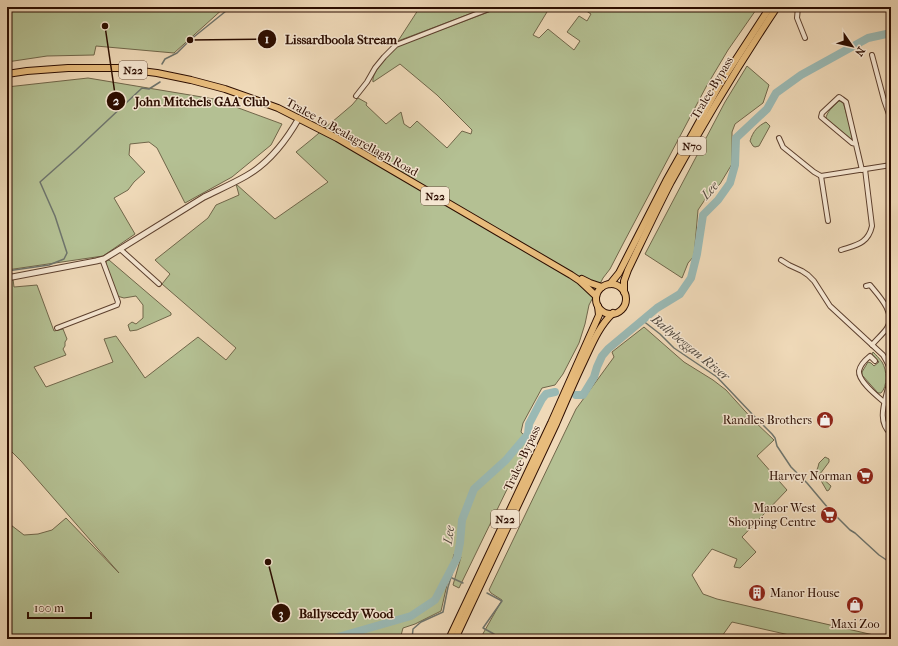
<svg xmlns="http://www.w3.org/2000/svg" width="898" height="646" font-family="'IM FELL French Canon',serif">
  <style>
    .green { fill: #b4c093; stroke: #70664a }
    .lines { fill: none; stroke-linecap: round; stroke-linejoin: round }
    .stream { stroke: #6e746c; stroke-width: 1.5 }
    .river { stroke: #9ab9b4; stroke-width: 8 }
    .minor-casing { stroke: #5d402e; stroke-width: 6 }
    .tertiary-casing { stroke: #5d402e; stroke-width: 7 }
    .primary-casing { stroke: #2c0d00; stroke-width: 8 }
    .trunk-casing { stroke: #2c0d00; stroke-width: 8 }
    .minor { stroke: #f5e6d1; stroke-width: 4 }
    .tertiary { stroke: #f5e6d1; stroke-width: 5 }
    .primary { stroke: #e8bc7c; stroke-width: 6 }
    .trunk { stroke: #e8bc7c; stroke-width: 6 }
    .labels { text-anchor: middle; stroke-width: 3; stroke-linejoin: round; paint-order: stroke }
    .shield { fill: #f5e6d1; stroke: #684e3f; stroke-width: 1 }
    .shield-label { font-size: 11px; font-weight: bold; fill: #2c0d00 }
    .street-label { font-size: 12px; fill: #2c0d00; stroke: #f5e6d1 }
    .poi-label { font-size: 12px; fill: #2c0d00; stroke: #f5e6d1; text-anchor: end }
    .water-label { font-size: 13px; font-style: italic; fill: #52493f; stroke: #f5e6d1 }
    .leader { fill: none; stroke: #2c0d00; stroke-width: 1.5 }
    .callout-dot { fill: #2c0d00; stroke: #f5e6d1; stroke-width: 1.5 }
    .mark-label { font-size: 12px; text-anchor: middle; font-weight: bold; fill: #fff }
    .callout-label { font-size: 13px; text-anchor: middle; font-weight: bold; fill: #2c0d00; stroke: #f5e6d1; stroke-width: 3; stroke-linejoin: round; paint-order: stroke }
  </style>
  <rect width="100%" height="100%" fill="#efd9b8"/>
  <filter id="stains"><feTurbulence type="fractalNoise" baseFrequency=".005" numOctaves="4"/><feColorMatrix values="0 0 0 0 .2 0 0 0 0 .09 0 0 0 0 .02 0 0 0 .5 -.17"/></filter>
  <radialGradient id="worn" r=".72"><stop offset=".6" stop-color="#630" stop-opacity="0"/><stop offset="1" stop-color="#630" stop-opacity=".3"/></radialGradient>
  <g class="green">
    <polygon points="7,7 225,7 174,53 96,46 94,55 47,56 7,62"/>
    <polygon points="420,7 488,7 398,41"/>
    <path d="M502 7H550L533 35 539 38 548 29 574 50 580 41 567 32 579 16 587 21 591 14 580 7H672L674 9 676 7H758L728 50 706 87 624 242 610 269 603 278 589 305 585 324 579 343 563 374 555 385 542 388 523 423 521 432 530 442 459 588 453 585 461 557 454 554 441 611 415 624 403 628 400 639H7V522L24 535 38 534 52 530 66 518 119 573 21 461 7 447V281L13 279 14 287 37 285 54 331 63 329 67 339 65 342V346L63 349 66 355 34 367 46 387 113 362 104 339 116 336 128 353 145 378 198 337 226 360 236 348 162 284 170 274 155 260 208 218 216 205 239 195 236 184 275 219 328 182 296 152 312 139 352 105 358 98 367 103 366 105 386 124 401 112 404 124 410 128 417 121 447 148 462 131 471 134 472 130 437 95 400 64 373 82C371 72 390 53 398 46Z"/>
    <polygon points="747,66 769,85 763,103 735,124 732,132 732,164 720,184 706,198 698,210 694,256 688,263 682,278 645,254 725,102"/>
    <polygon points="88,78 214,99 282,124 271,145 232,177 185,203 157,148 149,142 130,144 129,155 145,172 134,182 128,190 114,198 135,234 103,256 7,270 7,87"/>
    <path d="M839 101 843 102 853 136 852 140 848 138 826 119C826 112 834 106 839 101Z"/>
    <path d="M766 122 770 126 759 146 755 147 753 146 750 141C753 131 758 126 766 122Z"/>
    <polygon points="109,260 171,313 171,315 137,330 130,331 128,325 132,322 136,324 143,318 143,305 136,296 124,298 117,296 106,266 106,261"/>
    <polygon points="644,327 684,362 713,380 726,390 754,421 774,440 757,456 787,490 742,537 756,552 740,568 734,567 737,559 712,549 692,575 703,594 717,599 891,639 807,639 732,622 720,639 480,639 502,600 491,593 489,590 576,409 614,357 612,352"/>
    <path d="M873 352C876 355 879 358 882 362 887 370 888 386 881 393H878L862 375V372L868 362 871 363 874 366 879 362 872 354Z"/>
    <polygon points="825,457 829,459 829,462 820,474 821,477 831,486 829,490 827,491 816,472 818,467 819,463"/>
  </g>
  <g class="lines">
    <g class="stream">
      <polyline points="162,64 165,59 177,53 190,40 231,7"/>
      <polyline points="7,271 49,265 64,259 67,253 55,216 40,182 76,150 142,88 149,89 160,82"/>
      <polyline points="642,320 660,334 674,348 717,377 754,416 772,434 775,438 777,446 791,467 807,483 828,508 850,530 855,533 879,555 891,563"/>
      <polyline points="452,578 463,583"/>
      <polyline points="487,593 502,601 483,628 494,634"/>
      <polyline points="412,639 413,629 421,622 443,612 448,587 457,558"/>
    </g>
    <g class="river">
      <polyline points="576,395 583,395 594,377 597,367 602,356 608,349 657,308 680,294 691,278 697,254 703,215 718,200 730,183 735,165 736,138 767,109 776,93 801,75 868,38 891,33"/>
      <polyline points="331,639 411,616 435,600 457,558 460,543 462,520 474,489 506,460 528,434 529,424 542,399 546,394 555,392"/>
    </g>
    <g class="minor-casing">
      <g id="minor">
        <polyline points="798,7 797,18 805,38"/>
        <polyline points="872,55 884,100 891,120"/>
        <polyline points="356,96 367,82 375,68 384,57 396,45 494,7"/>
        <polyline points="779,138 783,147 814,172 821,176 891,165"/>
        <polyline points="856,144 852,143 821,117 822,113 839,97 842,99 846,102 862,170"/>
        <polyline points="821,176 828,221"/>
        <polyline points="120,249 159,284"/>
        <path d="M841 250C856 245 868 244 872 226L865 169"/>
        <path d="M781 260 789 265 802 271 808 275 814 281 830 306 883 355C886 360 889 365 890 370 892 391 872 417 891 434"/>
        <path d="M866 286 870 285C879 296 896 313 887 328 883 334 877 339 872 345"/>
        <polyline points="57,328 117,305 118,302 102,259"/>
        <path d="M875 361 870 356C865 360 860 365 859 371 858 381 877 396 884 402"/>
      </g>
    </g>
    <g class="tertiary-casing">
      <path id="tertiary" d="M7 278 96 261 104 259 204 197C218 190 232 184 246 176 269 163 286 141 299 118"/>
    </g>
    <g class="primary-casing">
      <g id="primary">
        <polyline points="610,284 619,273 666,181 693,133 720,84 770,7"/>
        <path d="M624 292V281L628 270C642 241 656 211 671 182 704 122 739 64 777 7"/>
      </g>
    </g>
    <g class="trunk-casing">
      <g id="trunk">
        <polyline points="7,74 27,71 68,68 118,68 157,73 191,80 225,89 256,100 278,108 337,138 571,275 580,281 596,296"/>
        <polyline points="582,279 590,283 602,287"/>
        <circle cx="611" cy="299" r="15"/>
        <polyline points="449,639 551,423 599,315 598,306"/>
        <path d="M455 639 556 424C565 403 574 382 584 361 592 344 599 326 613 313"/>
      </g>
    </g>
    <use href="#minor" class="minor"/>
    <use href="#tertiary" class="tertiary"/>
    <use href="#primary" class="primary"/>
    <use href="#trunk" class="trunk"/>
  </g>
  <defs>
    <g id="shop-disc" transform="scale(0.9)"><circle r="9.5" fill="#8f2418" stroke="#f5e6d1"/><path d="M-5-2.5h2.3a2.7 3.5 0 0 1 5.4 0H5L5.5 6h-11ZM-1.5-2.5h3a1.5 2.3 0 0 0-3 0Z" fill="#fff"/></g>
    <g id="supermarket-disc" transform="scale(0.9)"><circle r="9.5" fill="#8f2418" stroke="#f5e6d1"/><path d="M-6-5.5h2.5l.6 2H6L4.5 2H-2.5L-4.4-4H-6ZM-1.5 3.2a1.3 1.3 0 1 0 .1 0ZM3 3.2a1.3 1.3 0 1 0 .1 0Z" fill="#fff"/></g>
    <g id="building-disc" transform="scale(0.9)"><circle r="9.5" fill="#8f2418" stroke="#f5e6d1"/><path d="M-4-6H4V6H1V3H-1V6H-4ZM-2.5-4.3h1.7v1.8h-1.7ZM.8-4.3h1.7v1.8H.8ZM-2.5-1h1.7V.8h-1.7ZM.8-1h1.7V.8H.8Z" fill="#fff"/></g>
  </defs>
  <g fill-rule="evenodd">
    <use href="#shop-disc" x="825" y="420"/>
    <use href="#supermarket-disc" x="865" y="476"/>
    <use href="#supermarket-disc" x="829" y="515"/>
    <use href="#building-disc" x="757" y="593"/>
    <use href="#shop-disc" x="855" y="605"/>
  </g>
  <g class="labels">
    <g class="shield">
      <rect x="119" y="61" width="28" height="18" rx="3"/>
      <rect x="678" y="137" width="28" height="18" rx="3"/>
      <rect x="421" y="187" width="28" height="18" rx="3"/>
      <rect x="491" y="510" width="28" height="18" rx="3"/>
    </g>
    <g class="shield-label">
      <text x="133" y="74">N22</text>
      <text x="692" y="150">N70</text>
      <text x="435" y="200">N22</text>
      <text x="505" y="523">N22</text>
    </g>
    <g class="street-label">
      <text transform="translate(712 88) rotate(-59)" y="4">Tralee Bypass</text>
      <text transform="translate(352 137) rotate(29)" y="4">Tralee to Bealagrellagh Road</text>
      <text transform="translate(522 458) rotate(-65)" y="4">Tralee Bypass</text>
    </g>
    <g class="poi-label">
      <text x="812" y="424">Randles Brothers</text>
      <text x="852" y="480">Harvey Norman</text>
      <text x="816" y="512">Manor West<tspan x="816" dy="14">Shopping Centre</tspan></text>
      <text x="770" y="597" text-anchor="start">Manor House</text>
      <text x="855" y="628" text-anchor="middle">Maxi Zoo</text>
    </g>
    <g class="water-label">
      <text transform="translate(709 190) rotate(-49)" y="5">Lee</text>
      <text transform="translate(691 347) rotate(39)" y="5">Ballybeggan River</text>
      <text transform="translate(448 535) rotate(-83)" y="5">Lee</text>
    </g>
  </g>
  <path class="leader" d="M190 40L267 39M105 26L116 101M268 562L281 613"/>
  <g class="callout-dot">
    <circle cx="190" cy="40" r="4"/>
    <circle cx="105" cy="26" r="4"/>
    <circle cx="268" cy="562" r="4"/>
    <circle cx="267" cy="39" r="10"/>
    <circle cx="116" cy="101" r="10"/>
    <circle cx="281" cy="613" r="10"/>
  </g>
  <g class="mark-label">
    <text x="267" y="43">1</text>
    <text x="116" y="105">2</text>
    <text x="281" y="618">3</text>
  </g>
  <g class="callout-label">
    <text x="341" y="44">Lissardboola Stream</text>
    <text x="202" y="106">John Mitchels GAA Club</text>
    <text x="346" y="618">Ballyseedy Wood</text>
  </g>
  <rect width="898" height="646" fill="none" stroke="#efd9b8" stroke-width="24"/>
  <rect x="8" y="8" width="882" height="630" fill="none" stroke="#2c0d00" stroke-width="2"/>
  <rect x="12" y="12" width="874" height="622" fill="none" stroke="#2c0d00"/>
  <g transform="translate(852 46) rotate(124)" stroke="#f5e6d1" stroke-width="3" paint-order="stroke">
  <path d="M0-3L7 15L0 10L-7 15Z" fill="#2c0d00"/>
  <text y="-6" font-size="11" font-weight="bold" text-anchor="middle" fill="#2c0d00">N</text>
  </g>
  <path d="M28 612v6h63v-6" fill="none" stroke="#2c0d00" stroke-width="2"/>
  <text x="34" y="612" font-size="12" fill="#2c0d00" stroke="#f5e6d1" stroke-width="3" paint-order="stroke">100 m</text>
  <rect width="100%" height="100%" filter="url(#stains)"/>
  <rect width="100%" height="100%" fill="url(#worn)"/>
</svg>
